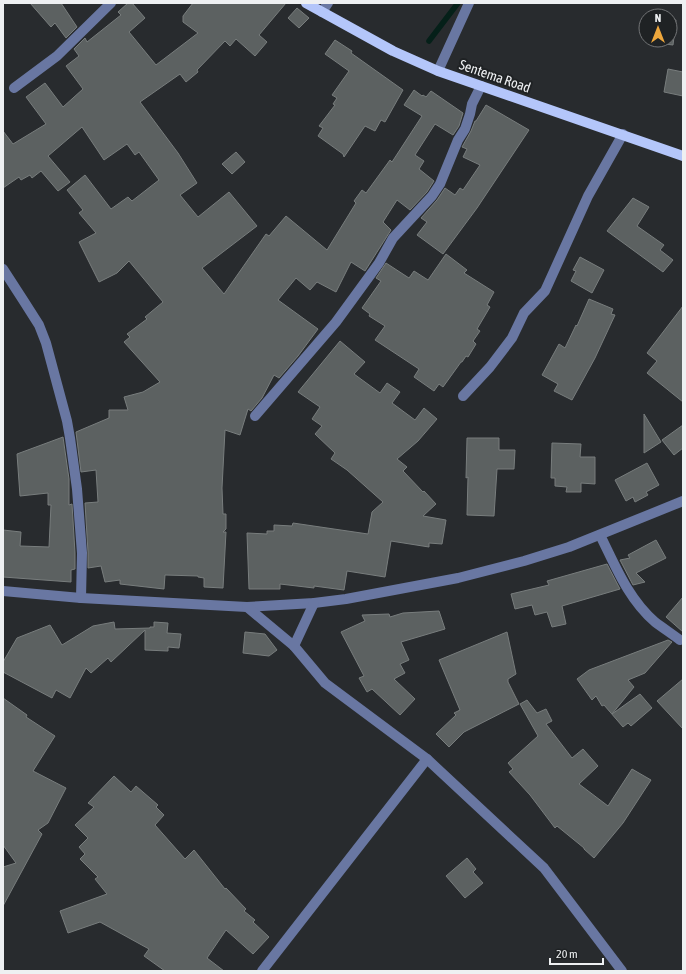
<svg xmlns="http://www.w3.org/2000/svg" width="686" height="974" font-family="'Asap Condensed',sans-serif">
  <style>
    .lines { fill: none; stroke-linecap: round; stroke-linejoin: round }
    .stream { stroke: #052019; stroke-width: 5.5 }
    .building { fill: #5c6161; stroke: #787d7d }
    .minor { stroke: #6977a2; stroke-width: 10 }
    .major { stroke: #b4c6fa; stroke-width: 10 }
    .labels { text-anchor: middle; stroke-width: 4; stroke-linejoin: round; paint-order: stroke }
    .street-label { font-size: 14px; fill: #eef0f2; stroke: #1f2224 }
  </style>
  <rect width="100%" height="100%" fill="#282b2e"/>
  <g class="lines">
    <polyline class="stream" points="429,41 458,3"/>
  </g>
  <g class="building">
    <polygon points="30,3 61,3 77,27 66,38 55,23 51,27"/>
    <polygon points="128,3 132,3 145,18 129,32 156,65 198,33 183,22 183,16 193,3 286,3 259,35 267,42 255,56 236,39 230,46 225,41 197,70 198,72 186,82 180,74 140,102 178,153 197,183 180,195 198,217 229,192 257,226 202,268 224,294 266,234 269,236 286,216 327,250 356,203 354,201 362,190 366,193 390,160 392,162 422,116 404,105 414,90 422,96 423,95 426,97 431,91 463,113 459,126 453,135 435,124 415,155 424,161 419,169 434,181 427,192 410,210 397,200 383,222 391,230 365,271 351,262 336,292 317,282 310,290 296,278 278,300 318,329 298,356 279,378 274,375 262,398 251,411 248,409 240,435 225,430 222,488 223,514 226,514 226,529 223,532 226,532 223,588 204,587 204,578 198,577 198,576 165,575 164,589 120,584 120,580 105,582 101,566 88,568 88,552 85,503 98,502 96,470 81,472 76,432 109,418 109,410 128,410 124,397 143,392 160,382 124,342 130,337 127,334 147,319 145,317 163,302 129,261 117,273 99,282 79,242 96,233 79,213 83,210 67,190 85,175 111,209 128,197 132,201 159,180 139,152 135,155 127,144 104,160 82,127 48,156 70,182 58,191 41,171 32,178 30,175 21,180 19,177 3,188 3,131 13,144 46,124 26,97 45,83 63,107 83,89 66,66 79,56 74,49 85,38 87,42 121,15 118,12"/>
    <polygon points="297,8 309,18 299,28 288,18"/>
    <polygon points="670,20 676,20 673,45 649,42 649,40 670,40"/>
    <polygon points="335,40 352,51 351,53 403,90 385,122 381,120 375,131 365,126 344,157 343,154 318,136 323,128 319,126 335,105 333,104 337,98 332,95 349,71 325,54"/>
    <polygon points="668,69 683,72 683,96 664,92"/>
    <polygon points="486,105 529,130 477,208 443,254 417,235 427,222 421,218 437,200 445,188 455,195 460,188 463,190 480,165 463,157 467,149 462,147 471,131 475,121 476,121"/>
    <polygon points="236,152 245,162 232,174 222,164"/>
    <polygon points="633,198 649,207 637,226 664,245 660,250 673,260 663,272 607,231"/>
    <polygon points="446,254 467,270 464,273 494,292 487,305 490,307 477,329 480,331 473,341 476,344 468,357 466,356 462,362 461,362 443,387 439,384 434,391 414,377 419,369 375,340 385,326 369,316 370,314 362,308 381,281 376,278 386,263 409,278 414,271 428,280"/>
    <polygon points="580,257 604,270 592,293 571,281 576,271 573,270"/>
    <polygon points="589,299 613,309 611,314 615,315 595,358 572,400 554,391 558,384 542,375 559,344 565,348 576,325 577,326"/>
    <polygon points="683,306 683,402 647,373 657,361 647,353"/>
    <polygon points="340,341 365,362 354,374 380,393 387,383 400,392 392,403 415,420 424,408 437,419 418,441 397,459 407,467 403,471 423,492 424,491 436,504 423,516 446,520 442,544 429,543 429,547 391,541 385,577 347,571 344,590 314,586 314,588 280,584 280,589 249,589 247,533 267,534 267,531 274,531 274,525 292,526 293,523 368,534 372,512 383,502 347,470 331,459 335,453 315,434 322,426 312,419 320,407 298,392"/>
    <polygon points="644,414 661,442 644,453"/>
    <polygon points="683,425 683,448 674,455 662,440"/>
    <polygon points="63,437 69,479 69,505 72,504 75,553 75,569 71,570 71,582 3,577 3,530 21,532 20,546 49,547 51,505 48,505 48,493 20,496 17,454"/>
    <polygon points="467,438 499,438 499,450 515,450 514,469 497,469 494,516 467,515 468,477 466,478"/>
    <polygon points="552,443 581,444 580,457 595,457 595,484 581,483 581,492 566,492 567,487 555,486 555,478 551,478"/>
    <polygon points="647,463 659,485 646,492 648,495 635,502 633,497 626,501 615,480"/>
    <polygon points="656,540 666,558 636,573 645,582 633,585 620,560 630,558 628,555"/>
    <polygon points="607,564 620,589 562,606 566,624 552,627 547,612 535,615 532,605 515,609 511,594 549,585 547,581"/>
    <polygon points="683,597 683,632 666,617"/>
    <polygon points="439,611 445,629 401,642 409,660 400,664 405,673 394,679 415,699 400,715 372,689 367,692 359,678 364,676 341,632 365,621 362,615 389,614 390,617 403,613"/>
    <polygon points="114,622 115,629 150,628 150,627 154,627 154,622 168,623 167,633 181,634 179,648 168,647 168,651 145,650 145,630 111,662 108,658 91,673 86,668 70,698 56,690 52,698 3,672 3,662 17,638 50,625 62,645 93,626"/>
    <polygon points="245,632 265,634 277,650 269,656 243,653"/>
    <polygon points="507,632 516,674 508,679 508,682 519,704 464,732 449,747 436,734 456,715 454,713 460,710 439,660"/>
    <polygon points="668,640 672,642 645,673 628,680 634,687 612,714 640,694 652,708 631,726 628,723 623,727 604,705 602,706 596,696 592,700 577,679 589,670"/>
    <polygon points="683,679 683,729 657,701"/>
    <polygon points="3,698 27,715 26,717 55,736 33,771 66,788 48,823 38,830 42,834 3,906 3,867 16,863 3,845"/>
    <polygon points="527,700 537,713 546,709 552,721 546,724 572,758 583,749 598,766 579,784 608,806 632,769 651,780 623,823 594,858 584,849 584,848 557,826 555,828 530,795 509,772 513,769 508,763 538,736 520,704"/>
    <polygon points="114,776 131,792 136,786 158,805 156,807 164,815 155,825 185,859 194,850 225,889 226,888 246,909 244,911 255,920 253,922 269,937 253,954 226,930 207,958 224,971 165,971 144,956 149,949 100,922 68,933 60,911 107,894 95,879 98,877 80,859 85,854 79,847 88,838 75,825 94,807 88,803"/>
    <polygon points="467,858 476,869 473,872 483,883 465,898 446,876"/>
  </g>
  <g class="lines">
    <g class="minor">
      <polyline points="322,12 328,3"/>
      <polyline points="438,71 469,3"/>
      <polyline points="14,88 57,56 111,3"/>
      <polyline points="3,269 25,303 39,325 46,343 67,421 70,438 77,489 82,553 81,598"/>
      <polyline points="463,396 490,367 512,338 524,313 545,291 588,196 623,134"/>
      <polyline points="255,416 336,322 379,263 393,238 432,196 440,184 458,140 465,129 470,114 472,104 481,86"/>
      <path d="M600 535C615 565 628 599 655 622 663 628 672 634 680 640"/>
      <polyline points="3,591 81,598 247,607 314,603 346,599 458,578 524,561 569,547 683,501"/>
      <polyline points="247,607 294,646 325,683 427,759 544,868 622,971"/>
      <polyline points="294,646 314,603"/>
      <polyline points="262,971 427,759"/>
    </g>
    <polyline class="major" points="306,3 393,51 438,71 683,156"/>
  </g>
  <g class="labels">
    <g class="street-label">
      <text transform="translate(495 76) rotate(19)" y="5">Sentema Road</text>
    </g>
  </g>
  <rect width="686" height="974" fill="none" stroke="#eef0f2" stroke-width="8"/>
  <g transform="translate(658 28)"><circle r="19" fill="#1f2224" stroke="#727476"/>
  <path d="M0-3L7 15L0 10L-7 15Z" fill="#eea73c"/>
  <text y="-6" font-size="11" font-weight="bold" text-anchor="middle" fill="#eef0f2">N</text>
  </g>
  <path d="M550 958v6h53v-6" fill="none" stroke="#eef0f2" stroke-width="2"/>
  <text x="556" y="958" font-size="12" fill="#eef0f2" stroke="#1f2224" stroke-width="3" paint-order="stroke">20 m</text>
</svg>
